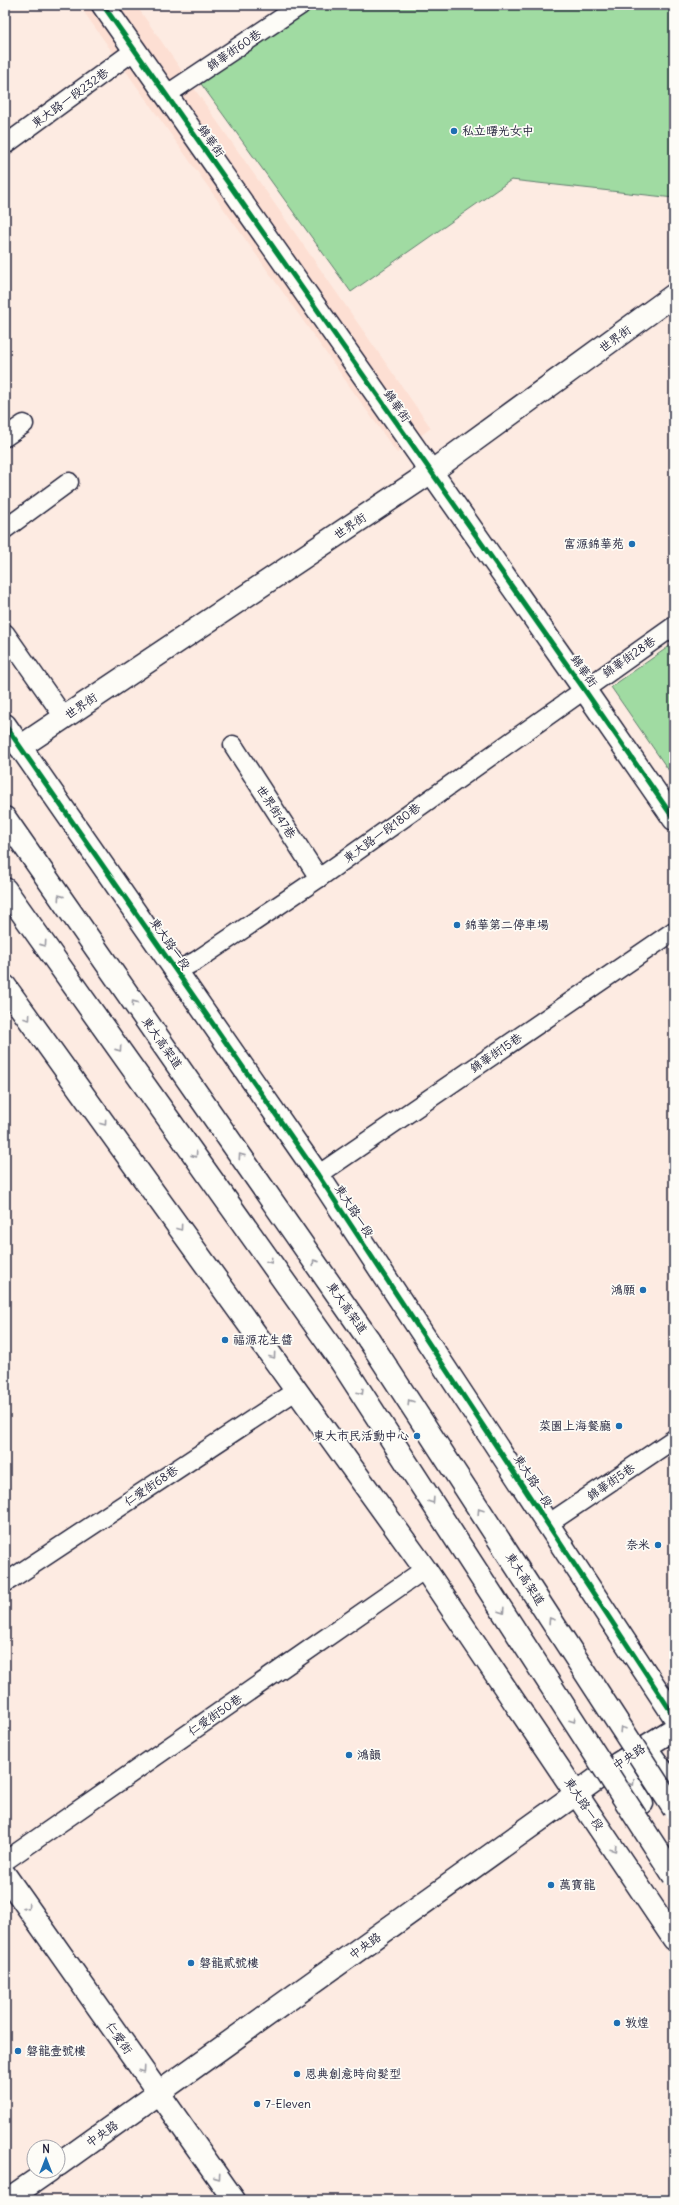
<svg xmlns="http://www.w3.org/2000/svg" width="679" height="2205" font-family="Delius,'LXGW WenKai TC',sans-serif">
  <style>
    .built { fill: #fddfd3 }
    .green { fill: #a0dba2; stroke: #617e6e }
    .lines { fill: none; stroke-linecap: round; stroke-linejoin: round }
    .lane-casing { stroke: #22223b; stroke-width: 21 }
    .street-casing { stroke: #22223b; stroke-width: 25 }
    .secondary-casing { stroke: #22223b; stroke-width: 25 }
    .lane { stroke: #fdfcf7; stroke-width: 18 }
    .street { stroke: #fdfcf7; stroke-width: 22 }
    .secondary { stroke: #fdfcf7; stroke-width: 22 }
    .secondary-bridge-casing { stroke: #22223b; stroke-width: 25; stroke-linecap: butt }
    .secondary-bridge { stroke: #fdfcf7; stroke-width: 22 }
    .cycleway-casing { stroke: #fdfcf7; stroke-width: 8 }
    .cycleway { stroke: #00873e; stroke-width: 5 }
    .oneway { stroke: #9a9aa2 }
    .poi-dot { fill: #1f6fb2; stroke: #fdfcf7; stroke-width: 1.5 }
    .labels { text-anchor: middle; stroke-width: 3.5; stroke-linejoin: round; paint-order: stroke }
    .street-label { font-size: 12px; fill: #22223b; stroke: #fdfcf7 }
    .poi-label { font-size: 12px; fill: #22223b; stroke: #fdfcf7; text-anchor: start }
  </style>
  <rect width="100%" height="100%" fill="#fdebe2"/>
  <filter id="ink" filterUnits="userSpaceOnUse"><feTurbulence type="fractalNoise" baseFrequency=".025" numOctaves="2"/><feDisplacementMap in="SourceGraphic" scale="8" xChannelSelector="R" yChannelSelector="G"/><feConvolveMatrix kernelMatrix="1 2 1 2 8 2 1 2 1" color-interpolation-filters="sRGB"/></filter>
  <g filter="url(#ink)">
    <polygon class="built" points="79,5 136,5 431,428 397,453"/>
    <g class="green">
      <polygon points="313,5 674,5 674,198 511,180 351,292 199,81"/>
      <polygon points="674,643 674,778 611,687"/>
    </g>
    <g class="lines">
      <g class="lane-casing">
        <g id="lane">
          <polyline points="166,95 301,5"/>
          <polyline points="5,145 135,50"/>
          <polyline points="5,437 24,424"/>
          <polyline points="5,529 69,482"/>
          <polyline points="5,633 64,717"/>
          <polyline points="233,745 319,878"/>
          <polyline points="176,971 196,961 319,878 674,626"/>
          <polyline points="318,1175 674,931"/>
          <polyline points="548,1524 674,1439"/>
          <polyline points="5,1583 297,1390"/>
          <polyline points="646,1745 674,1783"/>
          <polyline points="619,1763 644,1804"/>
          <polyline points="5,1861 425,1569"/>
        </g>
      </g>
      <g class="street-casing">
        <g id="street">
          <polyline points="103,5 584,689 674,819"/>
          <polyline points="20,747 431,472 674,295"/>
          <polyline points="5,1875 234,2200"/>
        </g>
      </g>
      <g class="secondary-casing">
        <g id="secondary">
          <polyline points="5,725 318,1175 674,1716"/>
          <polyline points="5,818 369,1340"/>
          <polyline points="5,889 340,1360"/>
          <polyline points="5,986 425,1569 674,1939"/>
          <polyline points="58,2165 619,1763 674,1729"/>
          <polyline points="7,2200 49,2171"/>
        </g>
      </g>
      <use href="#lane" class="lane"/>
      <use href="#street" class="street"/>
      <use href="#secondary" class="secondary"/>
      <g class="secondary-bridge-casing">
        <g id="secondary-bridge">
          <polyline points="369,1340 674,1809"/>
          <polyline points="340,1360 674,1876"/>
        </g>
      </g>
      <use href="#secondary-bridge" class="secondary-bridge"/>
      <g class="cycleway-casing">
        <g id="cycleway">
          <polyline points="103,5 584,689 674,819"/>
          <polyline points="5,725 318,1175 674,1716"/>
        </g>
      </g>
      <use href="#cycleway" class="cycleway"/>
    </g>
    <defs><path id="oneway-chevron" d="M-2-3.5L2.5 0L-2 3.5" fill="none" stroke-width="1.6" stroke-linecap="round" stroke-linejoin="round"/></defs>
    <g class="oneway">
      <use href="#oneway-chevron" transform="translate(60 897) rotate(-125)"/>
      <use href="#oneway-chevron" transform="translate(44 944) rotate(55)"/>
      <use href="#oneway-chevron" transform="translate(134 1003) rotate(-125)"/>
      <use href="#oneway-chevron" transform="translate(28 1018) rotate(54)"/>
      <use href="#oneway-chevron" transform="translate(119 1049) rotate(55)"/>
      <use href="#oneway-chevron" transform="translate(104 1123) rotate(54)"/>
      <use href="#oneway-chevron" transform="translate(195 1155) rotate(55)"/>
      <use href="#oneway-chevron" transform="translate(241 1156) rotate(-125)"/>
      <use href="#oneway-chevron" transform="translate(180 1228) rotate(54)"/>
      <use href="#oneway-chevron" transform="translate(270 1261) rotate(55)"/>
      <use href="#oneway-chevron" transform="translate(315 1262) rotate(-125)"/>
      <use href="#oneway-chevron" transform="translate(273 1356) rotate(54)"/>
      <use href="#oneway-chevron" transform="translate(361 1392) rotate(57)"/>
      <use href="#oneway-chevron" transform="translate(410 1402) rotate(-123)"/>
      <use href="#oneway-chevron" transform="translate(432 1501) rotate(57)"/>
      <use href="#oneway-chevron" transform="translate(480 1511) rotate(-123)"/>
      <use href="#oneway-chevron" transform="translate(502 1611) rotate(57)"/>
      <use href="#oneway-chevron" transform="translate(551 1620) rotate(-123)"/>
      <use href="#oneway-chevron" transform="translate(573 1720) rotate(57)"/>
      <use href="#oneway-chevron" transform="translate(622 1729) rotate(-123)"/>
      <use href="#oneway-chevron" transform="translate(632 1783) rotate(58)"/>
      <use href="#oneway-chevron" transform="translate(614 1849) rotate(56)"/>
      <use href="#oneway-chevron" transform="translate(27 1907) rotate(55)"/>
      <use href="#oneway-chevron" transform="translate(143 2070) rotate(55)"/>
      <use href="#oneway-chevron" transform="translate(218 2177) rotate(55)"/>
    </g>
  </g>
  <g class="poi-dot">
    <circle cx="454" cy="131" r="4"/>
    <circle cx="632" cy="544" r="4"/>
    <circle cx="457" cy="925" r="4"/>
    <circle cx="643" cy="1290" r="4"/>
    <circle cx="225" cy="1340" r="4"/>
    <circle cx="619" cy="1426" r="4"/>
    <circle cx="417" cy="1436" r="4"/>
    <circle cx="658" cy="1545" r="4"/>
    <circle cx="349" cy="1755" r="4"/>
    <circle cx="551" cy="1885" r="4"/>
    <circle cx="191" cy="1963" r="4"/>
    <circle cx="617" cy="2023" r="4"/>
    <circle cx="18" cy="2051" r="4"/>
    <circle cx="297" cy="2074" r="4"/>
    <circle cx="257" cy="2104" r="4"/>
  </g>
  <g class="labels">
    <g class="street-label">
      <text transform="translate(234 50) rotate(-34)" y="4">錦華街60巷</text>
      <text transform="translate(70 98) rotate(-36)" y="4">東大路一段232巷</text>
      <text transform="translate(211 141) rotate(55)" y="4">錦華街</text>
      <text transform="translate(615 339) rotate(-36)" y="4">世界街</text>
      <text transform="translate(397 406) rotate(55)" y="4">錦華街</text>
      <text transform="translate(350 526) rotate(-34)" y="4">世界街</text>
      <text transform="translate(629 657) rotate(-35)" y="4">錦華街28巷</text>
      <text transform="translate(584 671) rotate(55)" y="4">錦華街</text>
      <text transform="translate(81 706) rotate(-34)" y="4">世界街</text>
      <text transform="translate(276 812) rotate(57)" y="4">世界街47巷</text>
      <text transform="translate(382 833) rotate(-36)" y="4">東大路一段180巷</text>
      <text transform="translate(170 944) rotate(55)" y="4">東大路一段</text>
      <text transform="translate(162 1043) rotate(55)" y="4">東大高架道</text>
      <text transform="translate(496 1053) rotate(-34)" y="4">錦華街15巷</text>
      <text transform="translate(354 1211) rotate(57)" y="4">東大路一段</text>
      <text transform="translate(347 1308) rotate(55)" y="4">東大高架道</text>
      <text transform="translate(533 1481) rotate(57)" y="4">東大路一段</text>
      <text transform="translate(611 1482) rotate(-34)" y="4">錦華街5巷</text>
      <text transform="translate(151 1486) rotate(-34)" y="4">仁愛街68巷</text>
      <text transform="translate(525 1579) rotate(57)" y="4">東大高架道</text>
      <text transform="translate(215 1715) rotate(-35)" y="4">仁愛街50巷</text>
      <text transform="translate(629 1757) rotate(-34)" y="4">中央路</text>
      <text transform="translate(584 1804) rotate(56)" y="4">東大路一段</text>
      <text transform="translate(365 1946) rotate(-36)" y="4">中央路</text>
      <text transform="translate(119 2038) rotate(55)" y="4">仁愛街</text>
      <text transform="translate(102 2134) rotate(-35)" y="4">中央路</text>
    </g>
    <g class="poi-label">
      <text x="462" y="135">私立曙光女中</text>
      <text x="624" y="548" text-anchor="end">富源錦華苑</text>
      <text x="465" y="929">錦華第二停車場</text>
      <text x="635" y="1294" text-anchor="end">鴻願</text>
      <text x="233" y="1344">福源花生醬</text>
      <text x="611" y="1430" text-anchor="end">菜園上海餐廳</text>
      <text x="409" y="1440" text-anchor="end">東大市民活動中心</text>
      <text x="650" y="1549" text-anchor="end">奈米</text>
      <text x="357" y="1759">鴻韻</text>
      <text x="559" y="1889">萬寶龍</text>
      <text x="199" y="1967">磐龍貳號樓</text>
      <text x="625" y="2027">敦煌</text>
      <text x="26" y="2055">磐龍壹號樓</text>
      <text x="305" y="2078">恩典創意時尚髮型</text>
      <text x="265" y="2108">7-Eleven</text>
    </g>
  </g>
  <rect width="679" height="2205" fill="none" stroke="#fdfcf7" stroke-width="20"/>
  <rect x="10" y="10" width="659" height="2185" fill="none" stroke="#22223b" stroke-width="1.5" filter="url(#ink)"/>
  <g transform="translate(46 2159)"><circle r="19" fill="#fdfcf7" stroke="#a5a5ac"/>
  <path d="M0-3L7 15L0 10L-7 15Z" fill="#1f6fb2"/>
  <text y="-6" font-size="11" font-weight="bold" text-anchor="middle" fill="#22223b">N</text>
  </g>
</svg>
